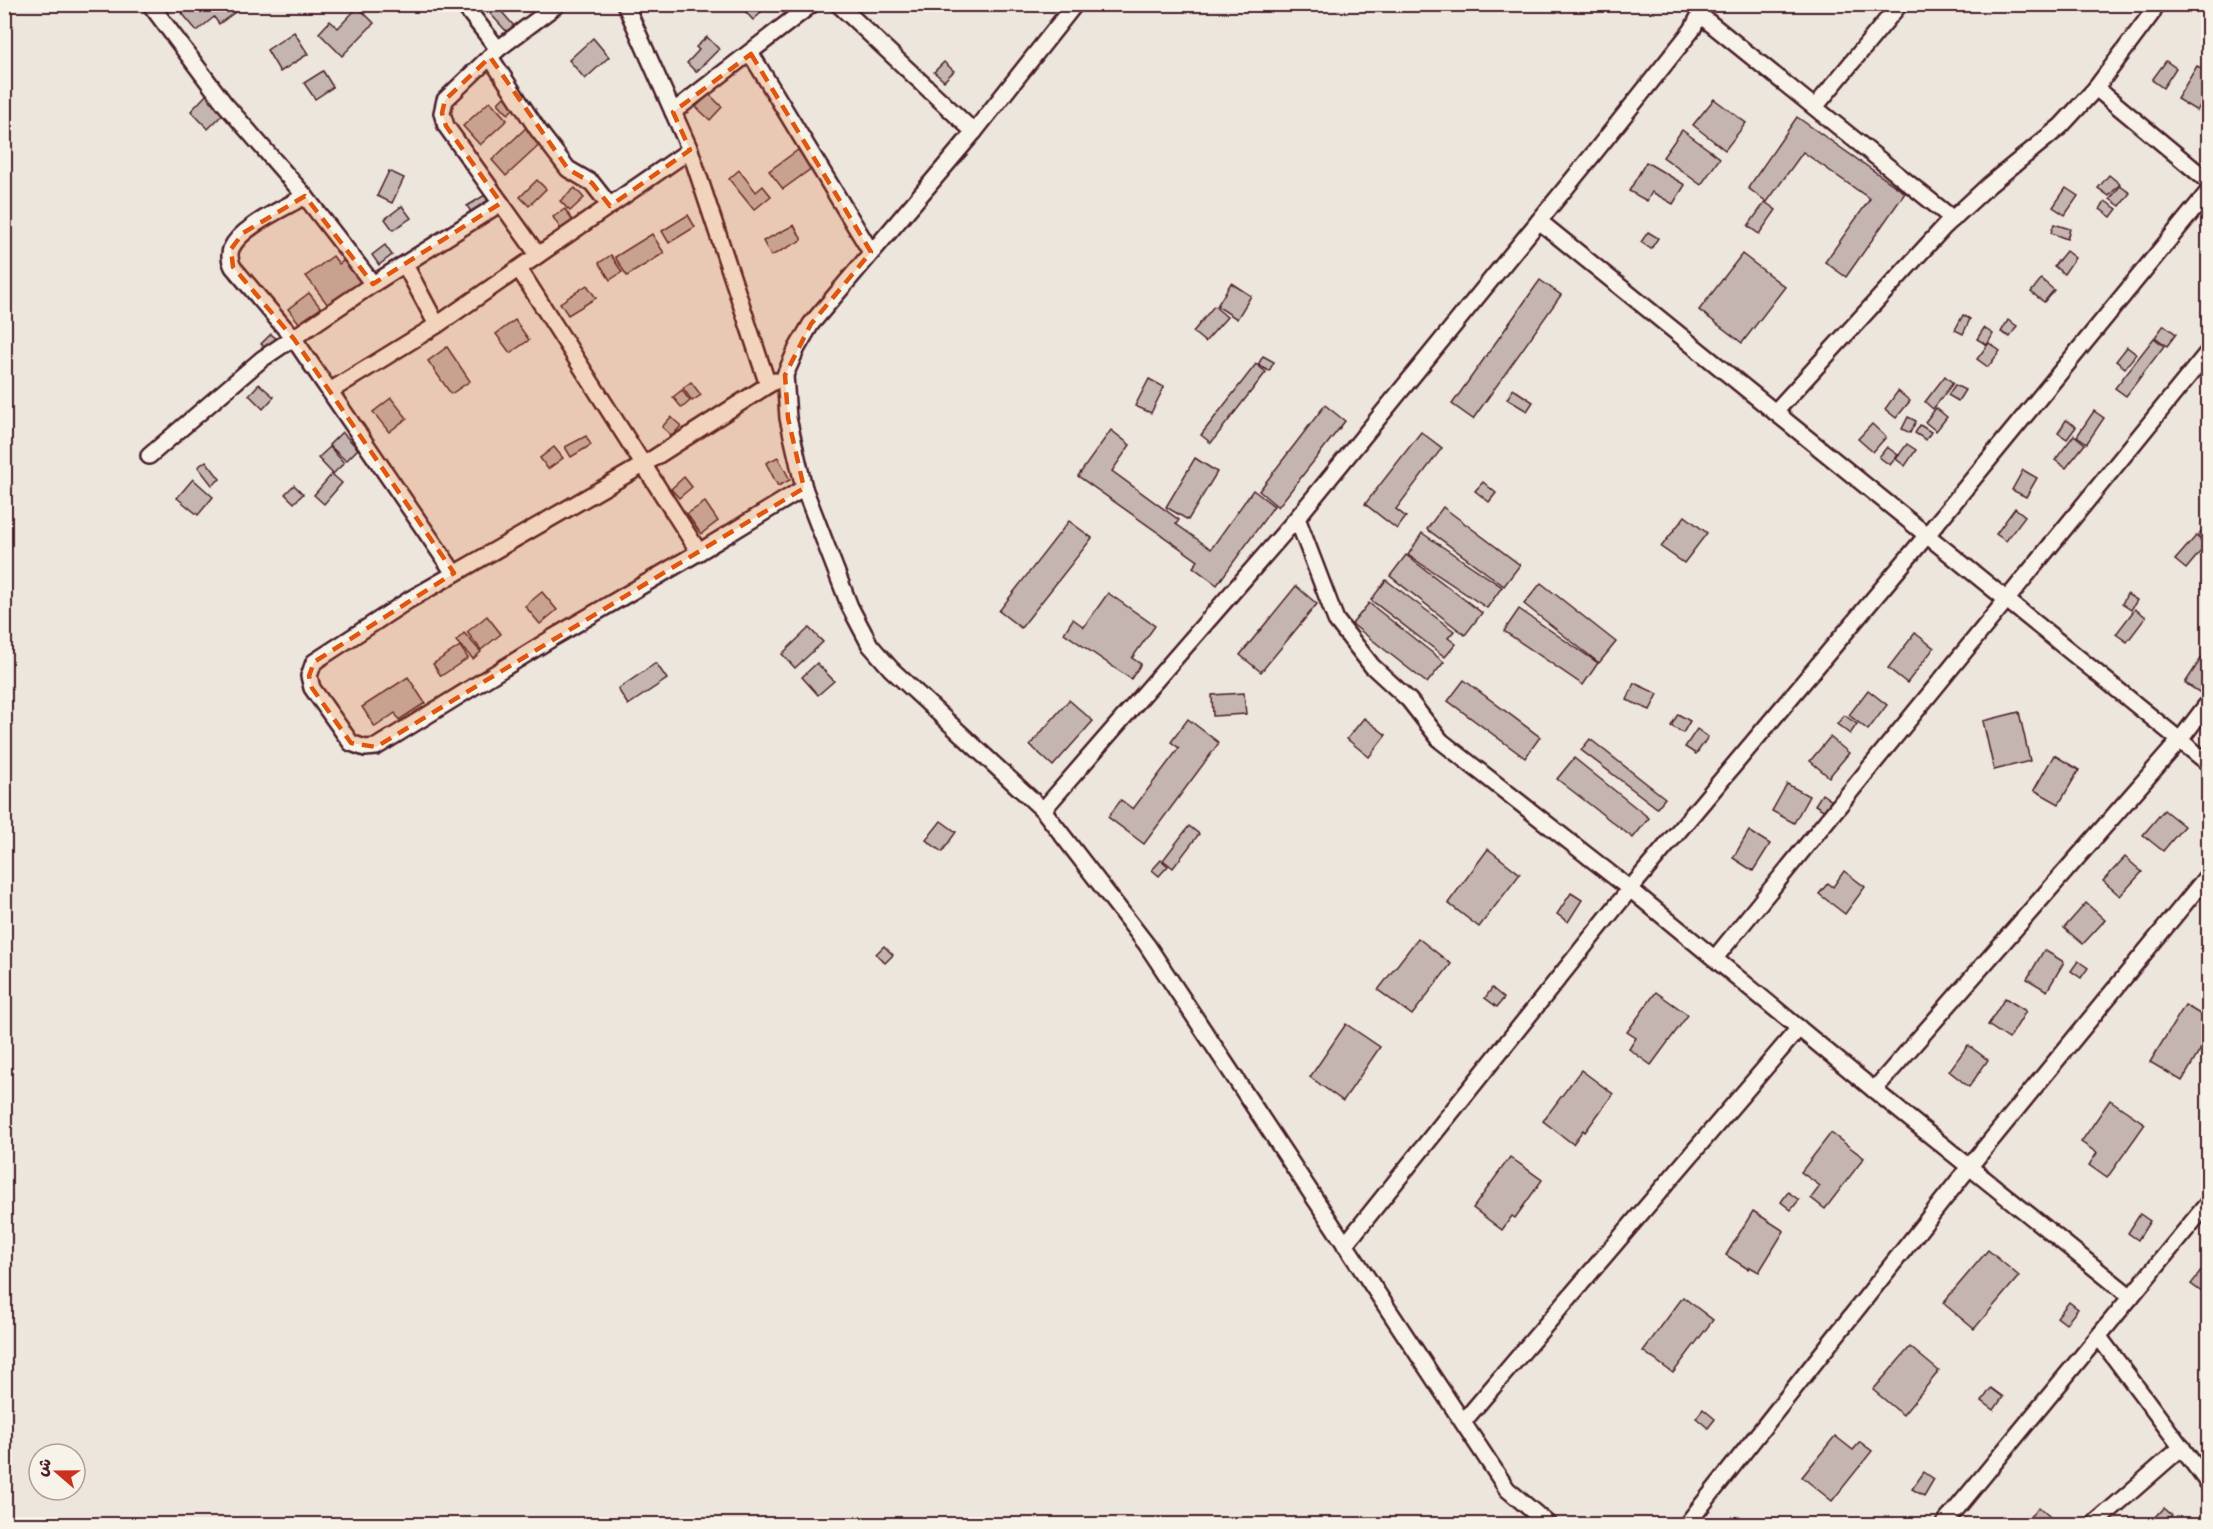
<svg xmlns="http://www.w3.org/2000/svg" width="2213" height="1529" font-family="Itim,'Playpen Sans Arabic',sans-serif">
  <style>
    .building { fill: #c4b5b0; stroke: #4a1f2b; stroke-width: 1.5 }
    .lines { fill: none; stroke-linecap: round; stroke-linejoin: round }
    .minor-casing { stroke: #4a1f2b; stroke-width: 20 }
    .minor { stroke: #f7f3e8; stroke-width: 15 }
    .marked { fill: #e0560e; fill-opacity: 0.2; stroke: #e0560e; stroke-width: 4.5; stroke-dasharray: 12 8; stroke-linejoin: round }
  </style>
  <rect width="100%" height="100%" fill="#ece6dd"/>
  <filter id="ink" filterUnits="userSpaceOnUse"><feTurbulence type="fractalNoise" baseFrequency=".0167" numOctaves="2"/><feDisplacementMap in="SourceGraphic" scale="12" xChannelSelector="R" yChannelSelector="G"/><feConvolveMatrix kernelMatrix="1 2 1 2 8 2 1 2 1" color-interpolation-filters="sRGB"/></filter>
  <g filter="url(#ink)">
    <g class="building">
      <polygon points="192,4 235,4 239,9 219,24 214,17 197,31 182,13"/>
      <polygon points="490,4 495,4 514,26 507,32 486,9"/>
      <polygon points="746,4 754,4 761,13 753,20 742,8"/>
      <polygon points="358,7 374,23 342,56 319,33 330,21 338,28"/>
      <polygon points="294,32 308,54 280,72 267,50"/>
      <polygon points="707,37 719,49 696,72 687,63 699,50 696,47"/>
      <polygon points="593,38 609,57 585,79 569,60"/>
      <polygon points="2166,61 2176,68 2163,88 2152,80"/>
      <polygon points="944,62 954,71 944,81 934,72"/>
      <polygon points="2197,66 2208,72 2208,92 2197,111 2177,99"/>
      <polygon points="323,71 333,87 315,99 304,83"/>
      <polygon points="207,94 225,112 208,129 191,111"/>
      <polygon points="709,94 722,107 710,120 696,107"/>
      <polygon points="506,95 516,106 508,114 498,103"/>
      <polygon points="1714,99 1746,123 1725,150 1693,125"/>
      <polygon points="490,101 507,120 480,145 463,126"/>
      <polygon points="1797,117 1905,193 1846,277 1825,262 1870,199 1803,152 1767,202 1748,188"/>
      <polygon points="530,124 545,140 506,176 492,160"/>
      <polygon points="1682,130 1720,158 1701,185 1663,157"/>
      <polygon points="798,150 812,168 783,189 769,171"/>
      <polygon points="1646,162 1685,185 1673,204 1652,192 1647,201 1629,191"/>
      <polygon points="739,170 756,192 763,186 771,196 754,210 729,179"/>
      <polygon points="389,171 404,178 392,203 377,196"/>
      <polygon points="2109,175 2120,184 2109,196 2098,188"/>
      <polygon points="537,180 546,189 529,206 520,197"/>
      <polygon points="2120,186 2130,193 2120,206 2110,199"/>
      <polygon points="575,188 584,198 570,211 560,201"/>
      <polygon points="2066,188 2078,196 2065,215 2053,207"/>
      <polygon points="485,195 491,206 474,216 467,206"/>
      <polygon points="2105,201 2117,209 2111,217 2100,209"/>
      <polygon points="1765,202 1776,210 1759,234 1748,226"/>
      <polygon points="402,206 411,218 393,230 385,219"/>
      <polygon points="565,209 574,223 562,231 553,217"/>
      <polygon points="688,215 695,227 669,243 662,231"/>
      <polygon points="2054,224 2070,229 2067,239 2051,233"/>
      <polygon points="794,225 802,240 771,256 763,241"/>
      <polygon points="1648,232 1658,238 1651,249 1641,242"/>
      <polygon points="652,234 664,253 627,276 615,257"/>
      <polygon points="385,245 392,255 379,265 372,255"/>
      <polygon points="2066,251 2075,258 2064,274 2054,266"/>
      <polygon points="1742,254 1785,287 1742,343 1699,310"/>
      <polygon points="611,255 622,272 610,280 599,263"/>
      <polygon points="333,256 339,264 349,257 367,282 331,309 306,276"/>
      <polygon points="2041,279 2054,290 2044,302 2031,292"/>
      <polygon points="1540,280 1561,295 1473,419 1452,404"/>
      <polygon points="1231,283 1251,296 1237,319 1217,306"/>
      <polygon points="587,285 596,298 568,315 560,303"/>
      <polygon points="309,293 325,313 304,329 288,309"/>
      <polygon points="1214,306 1227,317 1205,342 1193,332"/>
      <polygon points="1963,315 1970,319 1963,334 1955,330"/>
      <polygon points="515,320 529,340 510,353 496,334"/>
      <polygon points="2008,320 2017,326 2010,337 2001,332"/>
      <polygon points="2164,325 2176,334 2167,346 2155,337"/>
      <polygon points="1984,328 1993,334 1987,345 1977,339"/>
      <polygon points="271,334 281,343 271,353 261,344"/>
      <polygon points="2154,338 2164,346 2126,396 2115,388"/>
      <polygon points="1989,343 2000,351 1988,367 1977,359"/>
      <polygon points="447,347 470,381 451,394 428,361"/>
      <polygon points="2127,347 2136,354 2125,368 2116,361"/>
      <polygon points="1263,356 1274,362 1269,371 1258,365"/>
      <polygon points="1256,364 1266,372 1211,443 1201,435"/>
      <polygon points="1945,376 1953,383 1933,409 1925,402"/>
      <polygon points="1149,379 1164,387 1151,413 1135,406"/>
      <polygon points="691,382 701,395 692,401 683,388"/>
      <polygon points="259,384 274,397 263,409 249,395"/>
      <polygon points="1955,385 1965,390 1958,401 1948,395"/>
      <polygon points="1513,389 1533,402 1527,411 1507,399"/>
      <polygon points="682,390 690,401 682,408 673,397"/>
      <polygon points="1898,391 1910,401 1896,418 1885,409"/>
      <polygon points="391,398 407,418 389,432 373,412"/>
      <polygon points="1325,405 1345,421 1278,507 1259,491"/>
      <polygon points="1936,408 1947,417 1936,431 1925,422"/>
      <polygon points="2094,411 2104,418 2087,443 2077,436"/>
      <polygon points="671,417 681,426 672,436 662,427"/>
      <polygon points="1908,417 1916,421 1910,433 1902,429"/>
      <polygon points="2066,420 2076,427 2067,439 2058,433"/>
      <polygon points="1872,424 1886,437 1873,452 1858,439"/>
      <polygon points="1920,425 1931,432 1926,440 1915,433"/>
      <polygon points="1111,430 1130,445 1112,471 1179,520 1176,524 1211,549 1253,490 1274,506 1217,585 1193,567 1198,561 1078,476"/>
      <polygon points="342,432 358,449 346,461 329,445"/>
      <polygon points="1421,432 1442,448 1396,509 1406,517 1397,529 1365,504"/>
      <polygon points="2074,435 2085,444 2066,468 2055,460"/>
      <polygon points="586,436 591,445 571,457 565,447"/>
      <polygon points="1907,444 1916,450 1905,466 1896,459"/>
      <polygon points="330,447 344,463 333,474 318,458"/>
      <polygon points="554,447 563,458 548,469 540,458"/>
      <polygon points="1887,447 1898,455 1890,465 1879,457"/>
      <polygon points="778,457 790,480 778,486 766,463"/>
      <polygon points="1195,458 1217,472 1188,520 1166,507"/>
      <polygon points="206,461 220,479 212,485 198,467"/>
      <polygon points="2023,470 2037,478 2026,497 2012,490"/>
      <polygon points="332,474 342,483 324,504 314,495"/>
      <polygon points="684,477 692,487 679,498 671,489"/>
      <polygon points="193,479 213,497 198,515 177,498"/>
      <polygon points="1483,482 1496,493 1489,502 1475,491"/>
      <polygon points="294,485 303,494 294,503 285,494"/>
      <polygon points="705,502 718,521 701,534 687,514"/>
      <polygon points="1443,507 1520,565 1504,586 1427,529"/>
      <polygon points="2015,508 2025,516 2006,541 1996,534"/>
      <polygon points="1685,516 1707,533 1684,563 1661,547"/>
      <polygon points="2208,520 2208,539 2207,542 2198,536"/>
      <polygon points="1069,521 1092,538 1021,628 999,611"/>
      <polygon points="1422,533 1502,587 1487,608 1408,555"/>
      <polygon points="2196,536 2206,545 2186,569 2175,560"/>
      <polygon points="1406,555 1482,613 1465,635 1390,576"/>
      <polygon points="1386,580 1454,631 1448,638 1456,644 1445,657 1371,600"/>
      <polygon points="1541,583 1616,642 1599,663 1524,604"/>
      <polygon points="1296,586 1317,604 1261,672 1240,655"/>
      <polygon points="542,592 557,610 540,624 525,606"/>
      <polygon points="1108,593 1155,626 1132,658 1141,664 1131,679 1064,633 1073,619 1084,627"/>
      <polygon points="2127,594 2137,600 2131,610 2122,604"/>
      <polygon points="1369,603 1444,662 1427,683 1352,624"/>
      <polygon points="1519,609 1598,663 1583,685 1504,631"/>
      <polygon points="2135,609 2146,617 2127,642 2116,634"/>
      <polygon points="487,616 501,634 481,650 467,632"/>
      <polygon points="809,628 823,642 795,668 782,654"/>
      <polygon points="464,633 481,652 473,659 456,641"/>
      <polygon points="1915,633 1934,648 1907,683 1888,668"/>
      <polygon points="460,646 468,658 441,676 433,664"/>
      <polygon points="2208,648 2208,683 2202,694 2185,683"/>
      <polygon points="656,663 667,679 628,705 618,689"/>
      <polygon points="817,663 834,681 818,695 802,677"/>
      <polygon points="408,677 425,703 399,720 395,713 375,727 362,707"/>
      <polygon points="1464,680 1540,737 1525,758 1448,701"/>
      <polygon points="1634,683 1658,694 1650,710 1627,700"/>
      <polygon points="1868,690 1887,705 1868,730 1849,715"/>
      <polygon points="1244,693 1246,714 1213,716 1212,695"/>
      <polygon points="1069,700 1093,721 1053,766 1030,745"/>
      <polygon points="2019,712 2030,761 1994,770 1983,721"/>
      <polygon points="1678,714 1690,721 1683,733 1671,726"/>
      <polygon points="1844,715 1857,724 1850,734 1837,724"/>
      <polygon points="1364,718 1386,735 1369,757 1347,739"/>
      <polygon points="1188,719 1219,743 1144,844 1108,817 1121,800 1133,809 1179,748 1171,742"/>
      <polygon points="1697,729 1708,737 1696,754 1685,747"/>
      <polygon points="1830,737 1849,753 1829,777 1810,761"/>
      <polygon points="1590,739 1665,798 1657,808 1581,750"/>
      <polygon points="2054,755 2079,770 2059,804 2034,790"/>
      <polygon points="1574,758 1649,818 1633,838 1557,779"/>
      <polygon points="1787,784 1809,796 1794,823 1772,811"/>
      <polygon points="1822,794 1832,801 1825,811 1815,805"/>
      <polygon points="2164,810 2184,826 2163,851 2143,835"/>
      <polygon points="941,821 956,832 942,852 926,840"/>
      <polygon points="1189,826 1199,834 1173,868 1163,860"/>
      <polygon points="1749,831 1770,844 1753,871 1733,858"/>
      <polygon points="1488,849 1520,874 1479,927 1448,903"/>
      <polygon points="2125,857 2142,872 2120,896 2103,881"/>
      <polygon points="1161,860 1168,866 1159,876 1152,870"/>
      <polygon points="1844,871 1865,887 1845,914 1819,894 1828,883 1833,887"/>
      <polygon points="1571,893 1582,900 1568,922 1557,914"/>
      <polygon points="2086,903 2105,920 2083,944 2064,928"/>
      <polygon points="1418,938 1451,964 1412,1015 1378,990"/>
      <polygon points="884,946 893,955 885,963 876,954"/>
      <polygon points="2044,950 2064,962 2047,991 2027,979"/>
      <polygon points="2078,961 2088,968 2081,978 2071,971"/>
      <polygon points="1492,988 1504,998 1497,1007 1485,998"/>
      <polygon points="1656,992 1688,1015 1651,1065 1629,1049 1636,1038 1627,1032"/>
      <polygon points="2005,998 2026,1011 2009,1039 1988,1025"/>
      <polygon points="2185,1005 2208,1019 2208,1037 2182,1081 2150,1062"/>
      <polygon points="1346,1024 1380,1047 1343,1101 1310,1077"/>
      <polygon points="1968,1045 1988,1060 1969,1087 1949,1071"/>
      <polygon points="1581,1070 1613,1094 1585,1132 1583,1130 1573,1144 1543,1121"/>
      <polygon points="2110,1100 2145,1124 2107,1178 2089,1165 2097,1153 2081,1142"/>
      <polygon points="1831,1133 1864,1158 1825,1209 1811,1198 1820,1186 1801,1172"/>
      <polygon points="1510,1157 1542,1180 1515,1218 1512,1216 1502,1230 1473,1208"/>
      <polygon points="1788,1192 1799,1200 1791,1210 1781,1202"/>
      <polygon points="1753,1211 1784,1231 1759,1272 1750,1267 1748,1269 1726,1255"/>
      <polygon points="2140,1214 2150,1221 2138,1240 2128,1233"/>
      <polygon points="1988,1250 2019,1276 1974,1329 1943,1303"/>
      <polygon points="2206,1265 2208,1268 2208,1286 2203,1293 2191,1284"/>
      <polygon points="1683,1297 1713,1320 1673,1373 1643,1351"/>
      <polygon points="2069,1302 2078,1309 2066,1324 2057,1317"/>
      <polygon points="1910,1347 1939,1371 1903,1415 1873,1390"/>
      <polygon points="1991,1388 2003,1397 1994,1410 1982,1401"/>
      <polygon points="1703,1409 1715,1419 1708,1428 1696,1418"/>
      <polygon points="1835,1436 1853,1450 1860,1442 1872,1451 1832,1501 1802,1477"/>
      <polygon points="1924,1472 1934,1479 1924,1496 1912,1489"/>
      <polygon points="2039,1507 2058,1524 2023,1524"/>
      <polygon points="2164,1508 2172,1515 2163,1524 2159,1524 2154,1519"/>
    </g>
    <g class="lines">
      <g class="minor-casing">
        <g id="minor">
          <polyline points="150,4 224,103 305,196 373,284"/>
          <polyline points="463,4 498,49"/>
          <polyline points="625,4 690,150 768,385 775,381"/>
          <polyline points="838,4 974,132"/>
          <polyline points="1075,4 974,132 811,324 797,348 785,375 788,418 804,488 850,607 870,645 891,669 1043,810 1147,945 1507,1489 1548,1524"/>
          <polyline points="1700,15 1953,219"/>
          <polyline points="751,54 871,252"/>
          <polyline points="490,57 538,130 568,169 592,183 610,206"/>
          <polyline points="2096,88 2208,181"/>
          <polyline points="1815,107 1900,4"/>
          <polyline points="673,112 812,4"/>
          <path d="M305 196C285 208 240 227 231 249 229 255 230 261 233 267L294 339 454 573"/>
          <polyline points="1539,221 2208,763"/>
          <polyline points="538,255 446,126 442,113 445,100 498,49 558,4"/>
          <polyline points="405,265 437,325"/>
          <polyline points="519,269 699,552"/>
          <polyline points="768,385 643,465 409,600 314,662 309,676 312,688 351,743 365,748 376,747 554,637 699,552 804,488"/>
          <polyline points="330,391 437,325 690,150"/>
          <polyline points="1775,412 1944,227 1989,185 2061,126 2096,88 2152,13 2156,4"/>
          <polyline points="149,456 262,359 373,284 501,203"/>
          <polyline points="1297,518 1336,620 1372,666 1409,700 1441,741 1630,889 1874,1090 2131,1297"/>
          <polyline points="1043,810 1297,518 1595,152 1692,30 1705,4"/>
          <polyline points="1715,958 2208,352"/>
          <polyline points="1874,1090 2180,740 2208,703"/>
          <polyline points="1345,1245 1630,889 1927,535 2208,192"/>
          <polyline points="2099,1337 2208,1483"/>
          <polyline points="1463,1422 1799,1028"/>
          <polyline points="1687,1524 1970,1166 2208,875"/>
          <polyline points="1944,1524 2208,1203"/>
          <polyline points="2094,1524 2182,1447"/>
        </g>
      </g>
      <use href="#minor" class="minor"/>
    </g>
  </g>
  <path class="marked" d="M751 54 871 252 811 324 785 375 788 418 804 488 376 747 351 743 312 688 309 676 314 662 454 573 294 339 233 267 231 249 243 233 305 196 373 284 501 203 446 126 442 113 445 100 490 57 568 169 592 183 610 206 690 150 673 112Z"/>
  <rect width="2213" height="1529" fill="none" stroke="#f7f3e8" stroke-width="24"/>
  <rect x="12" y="12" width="2189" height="1505" fill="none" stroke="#4a1f2b" stroke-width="2" filter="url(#ink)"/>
  <g transform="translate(57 1472) rotate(290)"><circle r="28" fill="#f7f3e8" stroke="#b29e9c" stroke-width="1.5"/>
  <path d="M0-4.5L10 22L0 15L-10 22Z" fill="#c8321e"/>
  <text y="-9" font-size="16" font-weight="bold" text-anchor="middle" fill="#4a1f2b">ش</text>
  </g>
</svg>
